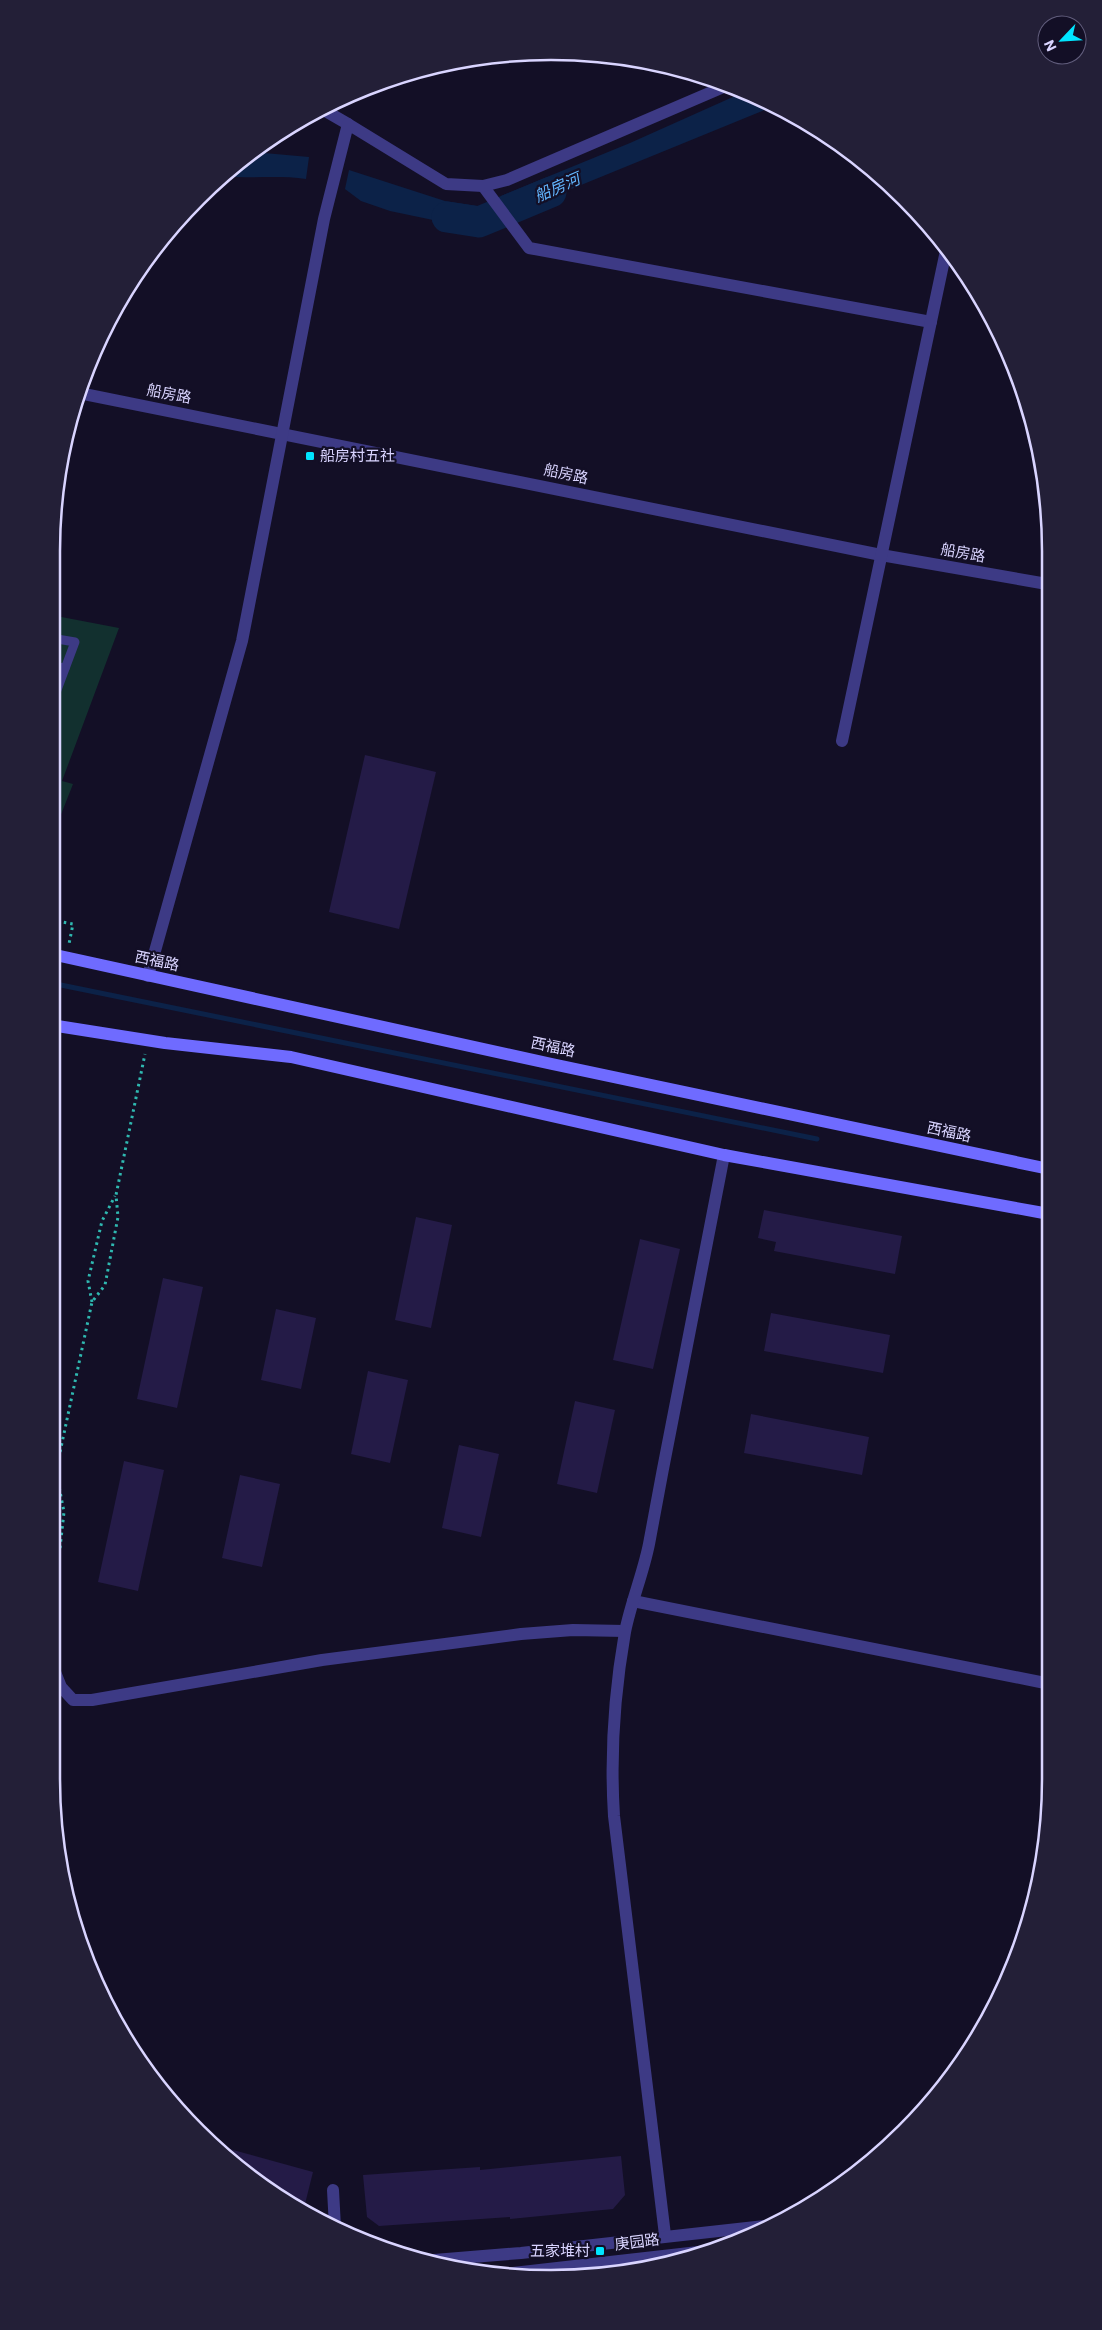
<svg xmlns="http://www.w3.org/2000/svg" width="1102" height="2330" font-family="Commissioner,'Noto Sans SC',sans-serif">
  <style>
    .green { fill: #12302f }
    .water { fill: #0c2248 }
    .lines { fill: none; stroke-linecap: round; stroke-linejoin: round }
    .stream { stroke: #0c2248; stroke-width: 5 }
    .river { stroke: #0c2248; stroke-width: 31 }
    .building { fill: #241b47 }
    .path { stroke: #2fb8b0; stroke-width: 3; stroke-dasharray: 2.5 4; stroke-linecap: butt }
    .service { stroke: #3d3a85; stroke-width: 9 }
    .pedestrian { stroke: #3d3a85; stroke-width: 12 }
    .minor { stroke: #3d3a85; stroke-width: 12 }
    .tertiary { stroke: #3d3a85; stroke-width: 12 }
    .secondary { stroke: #6f6bff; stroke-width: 12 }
    .poi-dot { fill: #00e5ff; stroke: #130f26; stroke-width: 2 }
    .labels { text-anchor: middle; stroke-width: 4.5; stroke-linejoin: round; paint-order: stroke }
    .street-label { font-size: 15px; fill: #d9d4ff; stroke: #130f26 }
    .poi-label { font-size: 15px; fill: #d9d4ff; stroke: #130f26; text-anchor: start }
    .water-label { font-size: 16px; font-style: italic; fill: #62b6ff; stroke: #130f26 }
    .rim { fill: none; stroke: #d9d4ff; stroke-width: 2.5 }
  </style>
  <rect width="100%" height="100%" fill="#130f26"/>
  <polygon class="green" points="51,615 119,628 62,781 73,784 51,840"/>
  <g class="water">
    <polygon points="744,92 772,107 515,212 501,196 630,143"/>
    <path d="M264 153 309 157 306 179C279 175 252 179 224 176L251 154Z"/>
    <polygon points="349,170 445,201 478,206 493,225 476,229 390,211 361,201 345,189"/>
  </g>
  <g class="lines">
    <polyline class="stream" points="51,983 817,1139"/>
    <polyline class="river" points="447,217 479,222 551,192"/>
  </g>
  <g class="building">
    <polygon points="365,755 436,772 399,929 329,912"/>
    <polygon points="764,1210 902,1236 895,1274 774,1251 776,1242 758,1238"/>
    <polygon points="416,1217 452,1225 431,1328 395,1320"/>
    <polygon points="640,1239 680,1249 653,1369 613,1360"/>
    <polygon points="163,1278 203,1287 177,1408 137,1399"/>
    <polygon points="276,1309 316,1318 301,1389 261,1380"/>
    <polygon points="771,1313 890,1335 883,1373 764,1351"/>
    <polygon points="368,1371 408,1380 390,1463 351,1454"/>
    <polygon points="575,1401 615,1410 597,1493 557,1484"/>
    <polygon points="751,1414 869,1437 862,1475 744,1453"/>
    <polygon points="459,1445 499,1454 481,1537 442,1528"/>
    <polygon points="124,1461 164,1470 138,1591 98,1582"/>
    <polygon points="240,1475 280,1484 262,1567 222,1558"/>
    <polygon points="215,2145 313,2172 303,2212 247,2175"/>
    <polygon points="621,2156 625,2195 613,2209 510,2219 510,2217 379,2226 367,2217 363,2175 480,2167 480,2170"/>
  </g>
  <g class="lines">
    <g class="path">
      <polyline points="51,920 73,924 69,944"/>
      <polyline points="92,1302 88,1281 102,1221 115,1196"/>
      <polyline points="51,1572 59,1557 64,1512 56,1471 92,1302 105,1285 118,1217 116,1195 145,1054"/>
    </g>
    <g class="service">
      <polyline points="51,666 65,668"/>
      <polyline points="51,706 75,642 51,638"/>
    </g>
    <polyline class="pedestrian" points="333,2190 335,2227"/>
    <g class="minor">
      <polyline points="322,109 348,124"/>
      <polyline points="483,186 529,248 931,322"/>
      <polyline points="79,393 881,555 1047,584"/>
      <polyline points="842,741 947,246"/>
      <polyline points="148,976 242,641 324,219 348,124 446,184 483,186 507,180 728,85"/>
      <polyline points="633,1601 1050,1684"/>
      <polyline points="51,1662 61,1687 73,1700 92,1700 322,1660 521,1634 573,1630 625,1631"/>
      <path d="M665 2235 614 1816C610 1753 614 1695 625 1632 631 1602 643 1574 649 1544 673 1414 698 1284 724 1155"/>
      <polyline points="422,2261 521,2253 773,2225"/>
    </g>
    <polyline class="tertiary" points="503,2274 716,2250"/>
    <g class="secondary">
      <polyline points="51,954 552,1064 1049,1169"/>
      <polyline points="51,1025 165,1043 291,1057 724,1155 1049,1214"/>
    </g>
  </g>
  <g class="poi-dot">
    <rect x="305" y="451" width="10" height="10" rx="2.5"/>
    <rect x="595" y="2246" width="10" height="10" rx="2.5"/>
  </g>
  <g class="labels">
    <g class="street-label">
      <text transform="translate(169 394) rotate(11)" y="5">船房路</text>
      <text transform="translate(566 474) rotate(12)" y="5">船房路</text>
      <text transform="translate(963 553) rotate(10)" y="5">船房路</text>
      <text transform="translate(157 961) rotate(12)" y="5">西福路</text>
      <text transform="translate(553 1047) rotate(12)" y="5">西福路</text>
      <text transform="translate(949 1132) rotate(12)" y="5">西福路</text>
      <text transform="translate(637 2242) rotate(-7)" y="5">庚园路</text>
    </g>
    <g class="poi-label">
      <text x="320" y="461">船房村五社</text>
      <text x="590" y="2256" text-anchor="end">五家堆村</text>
    </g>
    <g class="water-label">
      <text transform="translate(557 187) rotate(-24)" y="6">船房河</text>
    </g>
  </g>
  <path d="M0 0H1102V2330H0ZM551 60H551A491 491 0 0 1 1042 551V1779A491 491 0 0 1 551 2270H551A491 491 0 0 1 60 1779V551A491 491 0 0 1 551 60Z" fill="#231f37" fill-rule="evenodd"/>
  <path class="rim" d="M551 60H551A491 491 0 0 1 1042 551V1779A491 491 0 0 1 551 2270H551A491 491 0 0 1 60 1779V551A491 491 0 0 1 551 60Z"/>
  <g transform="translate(1062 40) rotate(245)"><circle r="24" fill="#130f26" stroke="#625e7d"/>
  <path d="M0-4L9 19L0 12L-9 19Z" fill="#00e5ff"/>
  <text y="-8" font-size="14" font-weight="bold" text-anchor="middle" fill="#d9d4ff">N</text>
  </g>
</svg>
